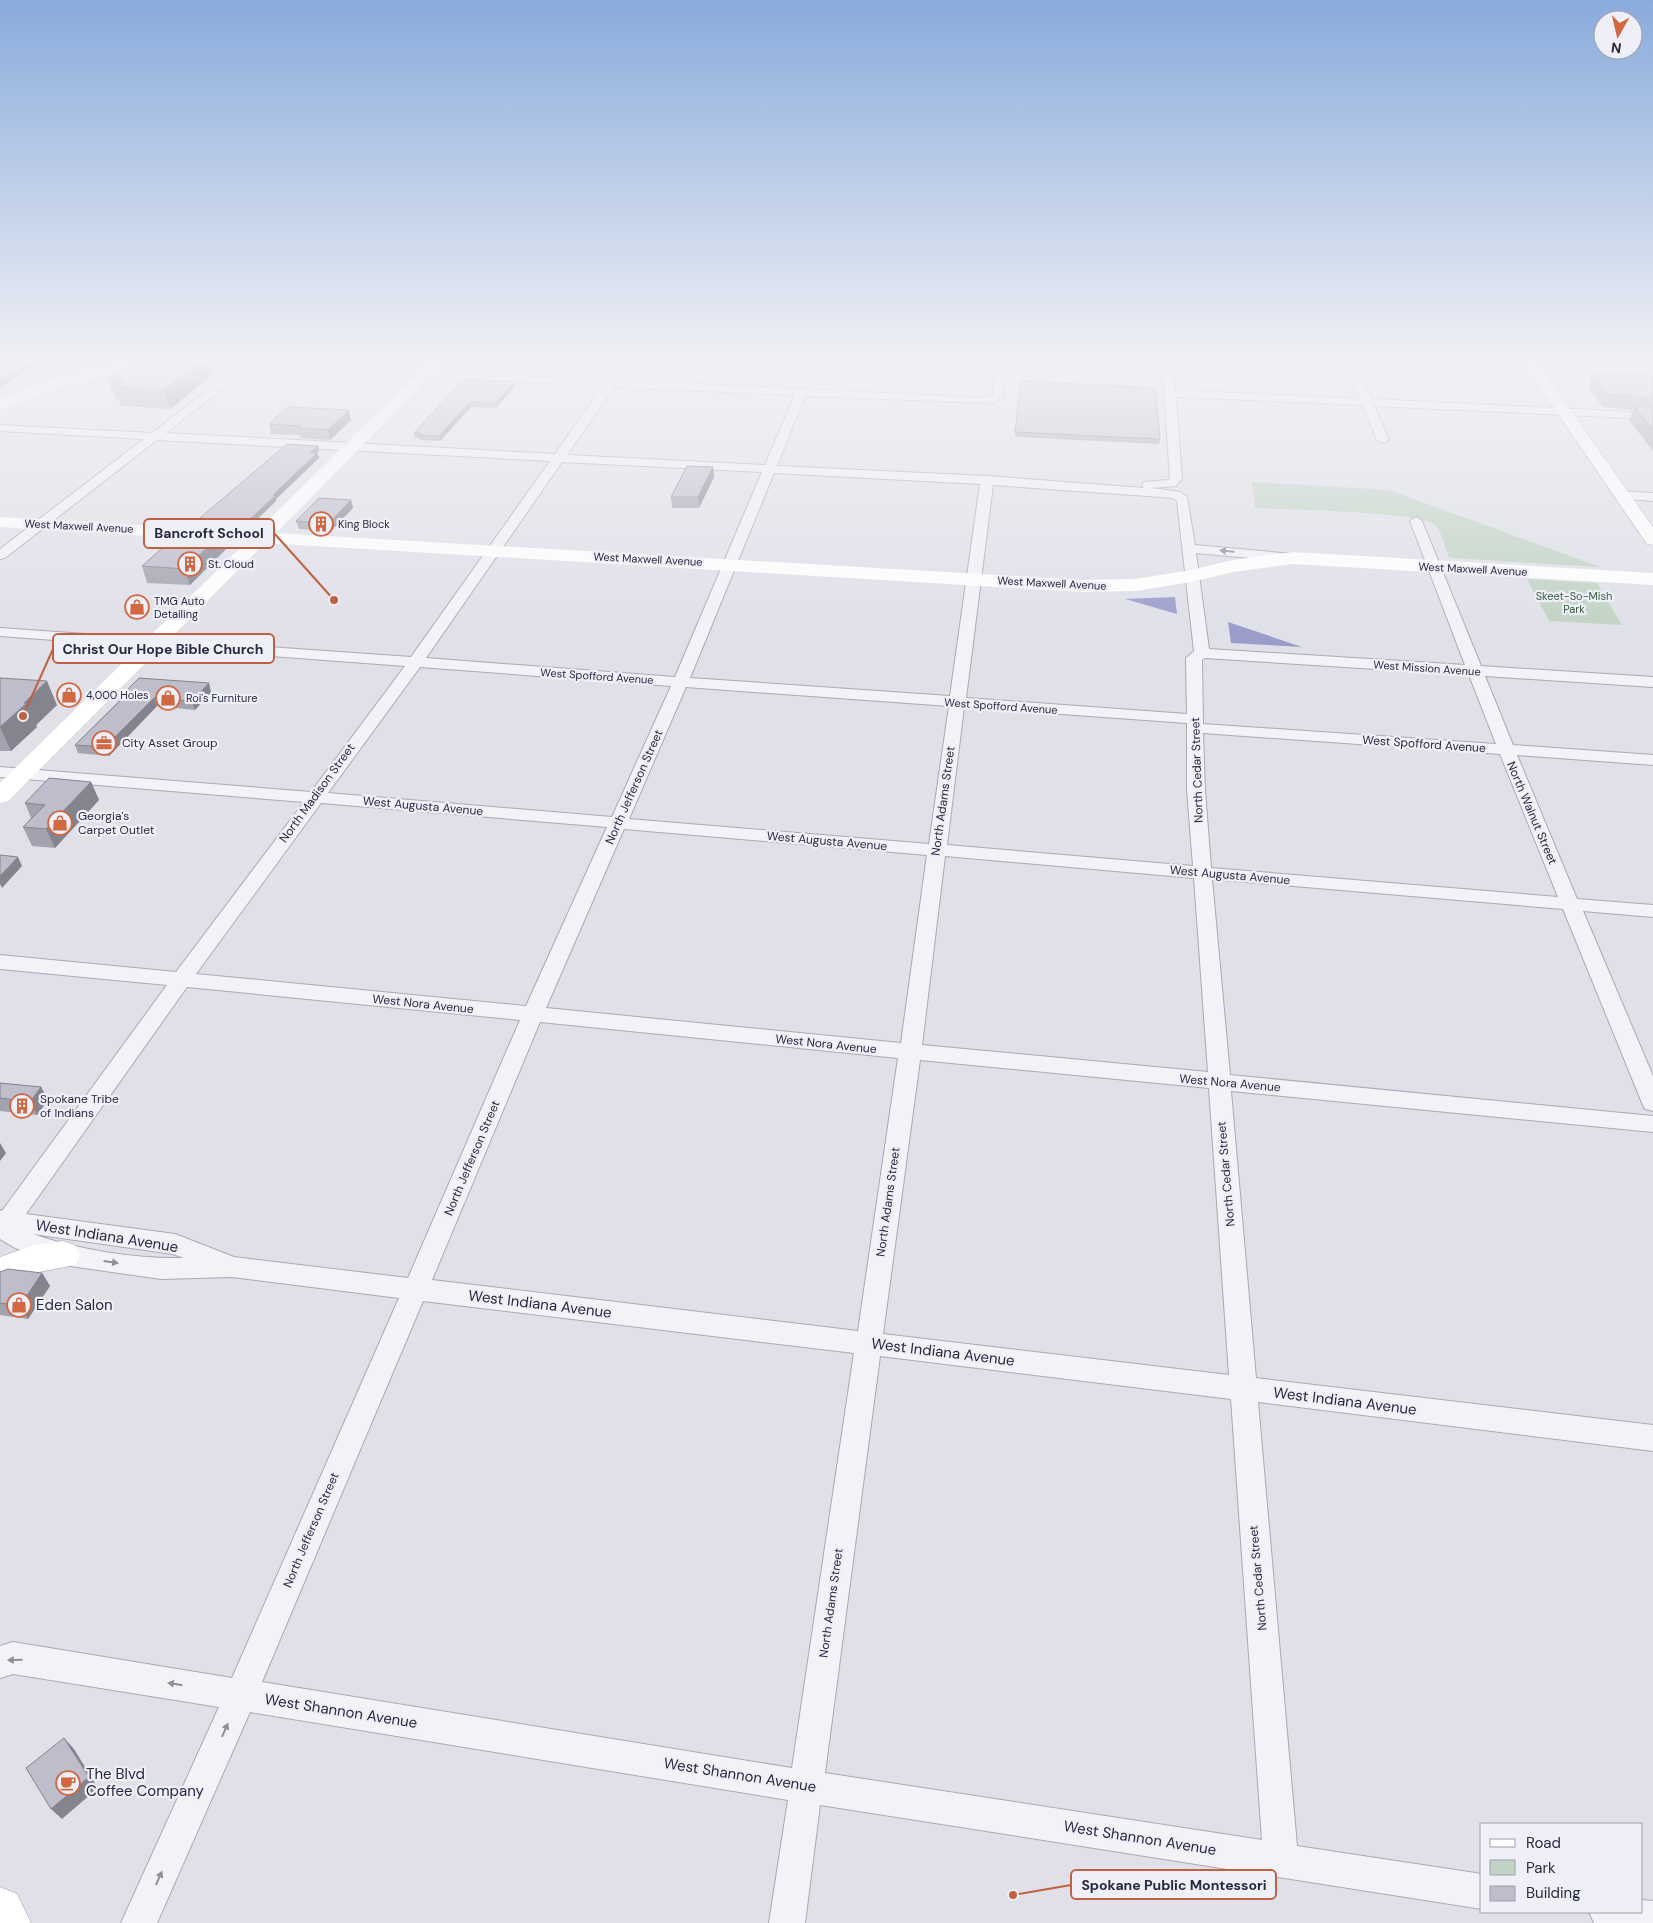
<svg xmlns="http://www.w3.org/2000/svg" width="1653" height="1923" font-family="'DM Sans',sans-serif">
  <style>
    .green { fill: #c1d3c4 }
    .water { fill: #9a9dca }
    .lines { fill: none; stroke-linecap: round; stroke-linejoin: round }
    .street-casing { stroke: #a9a9b7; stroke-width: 2 }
    .primary-casing { stroke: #9f9fb5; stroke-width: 1 }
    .street { fill: #f3f3f7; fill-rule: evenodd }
    .secondary { fill: #fff; fill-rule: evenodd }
    .primary { fill: #fff; fill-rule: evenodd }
    .wall { fill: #a3a3af }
    .shaded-wall { fill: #84848f }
    .building { fill: #bdbdcc; stroke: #84848f }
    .oneway { fill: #8e8e9c }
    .labels { text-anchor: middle; stroke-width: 4.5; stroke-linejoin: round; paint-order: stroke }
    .far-poi-label { font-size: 11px; fill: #292841; stroke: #efeff7; text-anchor: start }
    .far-street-label { font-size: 11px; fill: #292841; stroke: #efeff7 }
    .far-park-label { font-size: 11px; fill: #355d3e; stroke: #efeff7 }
    .poi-label { font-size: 12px; fill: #292841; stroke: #efeff7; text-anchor: start }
    .street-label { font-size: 12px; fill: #292841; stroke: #efeff7 }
    .near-street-label { font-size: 15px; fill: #292841; stroke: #efeff7 }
    .near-poi-label { font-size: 15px; fill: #292841; stroke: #efeff7; text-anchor: start }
    .leader { fill: none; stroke: #c06242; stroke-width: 2 }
    .callout-dot { fill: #c06242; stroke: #efeff7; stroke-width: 2 }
    .callout { fill: #efeff7; stroke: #c06242; stroke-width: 2 }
    .callout-label { font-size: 14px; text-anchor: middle; font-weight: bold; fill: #292841 }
  </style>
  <rect width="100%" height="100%" fill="#e0e0e9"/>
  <g class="green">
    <path d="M1252 482 1389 490 1600 567 1452 558 1449 557C1445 548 1442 532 1435 525 1421 511 1283 510 1255 508Z"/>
    <polygon points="1527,579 1597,583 1622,625 1549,621"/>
  </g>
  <g class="water">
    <polygon points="1175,597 1177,614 1125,599"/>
    <polygon points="1228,622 1302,647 1231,643"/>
  </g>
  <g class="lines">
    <g class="street-casing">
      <g id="street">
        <polygon points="71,363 82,363 92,374 91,376 83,376"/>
        <path d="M243 363 608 380 619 363H630L618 380 982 398 993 395 996 363H1006L1003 396 993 403 805 396 777 466 987 476 1144 488 1142 485 1144 482 1168 480 1170 478 1162 363H1172L1175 390 1360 399 1346 363H1356L1372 399 1653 413V419L1374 406 1389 440 1383 443 1377 440 1363 405 1176 397 1182 478 1176 486 1152 488 1180 492 1187 497 1195 545 1293 554 1300 558 1293 562 1196 553 1209 649 1465 665 1410 521 1416 517 1422 521 1481 666 1653 677V687L1485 676 1513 745 1653 755V765L1517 755 1577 899 1653 905V917L1583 911 1653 1076V1111L1645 1109 1642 1103 1563 909 1212 879 1230 1075 1653 1116V1132L1231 1091 1256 1378 1653 1425V1451L1258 1402 1297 1846 1482 1874V1909L820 1805 805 1923H769L788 1800 250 1712 157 1923H121L219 1707 13 1674 0 1678V1646L13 1642 232 1678 399 1298 232 1277 161 1279 63 1265 15 1248 0 1239V1210L2 1211 167 985 0 969V955L176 972 304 802 0 777V767L311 792 405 666 0 636V628L411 657 550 461 157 440 5 558 0 559V549L144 439 0 431V425L152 433ZM248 369 603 386 555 454 166 433ZM614 387 795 395 765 465 567 455ZM562 462 762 472 675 677 426 658ZM774 473 980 484 950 696 690 678ZM993 485 1162 497 1172 498 1177 501 1194 651 1186 658 1187 714 966 698ZM1205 658 1469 675 1496 744 1203 724 1202 660ZM420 667 671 686 612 817 328 793ZM686 687 949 706 929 844 629 819ZM964 707 1187 723V790L1193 866 947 845ZM1203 733 1500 754 1558 897 1211 868 1205 790ZM321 803 607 827 526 1006 196 974ZM624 829 927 855 901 1043 546 1008ZM945 856 1194 878 1208 1072 922 1045ZM187 987 520 1020 408 1278 234 1257 175 1234 26 1214ZM540 1022 898 1058 858 1331 432 1280ZM920 1060 1209 1088 1229 1375 883 1334ZM33 1234 173 1254 184 1258C137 1259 78 1250 33 1234ZM423 1301 854 1353 792 1768 262 1682ZM880 1356 1231 1399 1262 1840 825 1773Z"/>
        <polygon points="1620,491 1653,493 1653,501 1616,498 1614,495"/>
        <polygon points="1642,1900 1653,1901 1653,1923 1594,1923 1589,1912 1642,1912"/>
      </g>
    </g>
    <g class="primary-casing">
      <g id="primary">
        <polygon points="1523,363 1537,363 1653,527 1653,545 1647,544"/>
        <polygon points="63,1241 75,1245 80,1255 75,1265 34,1273 0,1286 0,1257 31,1246"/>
        <polygon points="0,1887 17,1894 31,1923 0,1923"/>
      </g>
    </g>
    <use href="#street" class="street"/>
    <g class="secondary">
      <path d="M123 363H157L150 367 60 387 0 410V399C39 381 81 371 123 363Z"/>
      <polygon points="428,363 444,363 276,533 1082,580 1136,579 1191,570 1233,560 1293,552 1653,573 1653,585 1293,564 1233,572 1191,582 1136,591 1082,592 265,543 8,801 0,803 0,783 246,542 0,527 0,517 256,532"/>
    </g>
    <use href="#primary" class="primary"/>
  </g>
  <g class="wall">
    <polygon points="133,363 210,363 213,374 170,409 121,406 119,399 115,398 108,380"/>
    <polygon points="326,363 356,363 355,365"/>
    <polygon points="1592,374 1653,376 1653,451 1629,420 1633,410 1603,407 1588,388"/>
    <polygon points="465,379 515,386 496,408 471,407 440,441 419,440 419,438 415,438 414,433"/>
    <polygon points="1021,381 1160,439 1159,444 1015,437"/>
    <polygon points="351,420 330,440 300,438 300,435 271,434 269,424"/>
    <polygon points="319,451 316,453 317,453 319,458 276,499 276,501 246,530 228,528 232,543 190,585 147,583 142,566 207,526 206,524 202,524 200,518"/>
    <polygon points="713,467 714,477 699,508 672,508 671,497"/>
    <polygon points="351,500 353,508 331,531 299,529 296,521"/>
    <polygon points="0,678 57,705 36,725 37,727 11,751 0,751"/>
    <polygon points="211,692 195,710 157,706 109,756 78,753 75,745 122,698 121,696"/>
    <polygon points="91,782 99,800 55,848 32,846 23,827 31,818 25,803"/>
    <polygon points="0,1083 41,1087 48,1100 37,1115 0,1111"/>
    <polygon points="0,1272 42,1273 50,1286 28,1319 0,1315"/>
  </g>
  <g class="shaded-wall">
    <polygon points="26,363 39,363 0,388 0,380"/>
    <polygon points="198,363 210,363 213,374 170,409 164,390"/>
    <polygon points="514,382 515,386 496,408 495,404"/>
    <polygon points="470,402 471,407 440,441 439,436"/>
    <polygon points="349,410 351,420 330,440 328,430"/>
    <polygon points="318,446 319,451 311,458 310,453"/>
    <polygon points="317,453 319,458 276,499 276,501 246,530 245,524 273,495"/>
    <polygon points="713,467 714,477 699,508 698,497"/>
    <polygon points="351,500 353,508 331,531 329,523"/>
    <polygon points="228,527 232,543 190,585 185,569"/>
    <polygon points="47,681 57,705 36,725 37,727 11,751 0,727 24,703"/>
    <polygon points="209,683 211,692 195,710 192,701"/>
    <polygon points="154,698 157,706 109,756 105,747"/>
    <polygon points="91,782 99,800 55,848 46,829"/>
    <polygon points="18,857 22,866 2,888 0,884 0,876"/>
    <polygon points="41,1087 48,1100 37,1115 30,1102"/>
    <polygon points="0,1143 6,1153 0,1161"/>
    <polygon points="42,1273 50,1286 28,1319 20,1306"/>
    <polygon points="64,1738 74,1749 98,1788 62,1819 51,1809"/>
  </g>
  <g class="building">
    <polygon points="0,363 26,363 0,380"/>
    <polygon points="133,363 198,363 164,390 115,387 125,380 108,380"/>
    <polygon points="1592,374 1653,376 1653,398 1607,394"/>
    <polygon points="465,379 514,382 495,404 470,402 439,436 418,435 420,433 414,433"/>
    <polygon points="1021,381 1155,388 1160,439 1015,432"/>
    <polygon points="1634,406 1653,407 1653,430"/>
    <polygon points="288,407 349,410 328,430 298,428 301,426 269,424"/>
    <polygon points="287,444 318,446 310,453 317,453 273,495 275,496 245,524 206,522 209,519 200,518"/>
    <polygon points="687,466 713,467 698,497 671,497"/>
    <polygon points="319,498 351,500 329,523 296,521"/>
    <polygon points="188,525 228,527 185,569 142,566"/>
    <polygon points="0,678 47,681 24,703 27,703 0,727"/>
    <polygon points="139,678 209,683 192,701 154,698 105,747 75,745 125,696 121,696"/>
    <polygon points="49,778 91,782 46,829 23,827 45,805 25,803"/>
    <polygon points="0,855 18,857 0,876"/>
    <polygon points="0,1083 41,1087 30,1102 0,1098"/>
    <polygon points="8,1269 42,1273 20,1306 0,1303 0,1272"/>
    <polygon points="64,1738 89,1777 51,1809 26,1768"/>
  </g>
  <defs><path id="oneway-solid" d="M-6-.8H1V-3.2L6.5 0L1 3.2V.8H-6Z" transform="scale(1.25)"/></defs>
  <g class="oneway">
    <use href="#oneway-solid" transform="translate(1227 551) rotate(-175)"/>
    <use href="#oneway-solid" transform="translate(111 1262) rotate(8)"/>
    <use href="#oneway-solid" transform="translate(15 1660) rotate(179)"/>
    <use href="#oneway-solid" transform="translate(175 1684) rotate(-171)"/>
    <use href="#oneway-solid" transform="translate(225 1730) rotate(-66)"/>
    <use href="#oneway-solid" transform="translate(159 1878) rotate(-66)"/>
  </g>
  <linearGradient id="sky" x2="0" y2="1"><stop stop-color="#89abdc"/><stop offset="0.57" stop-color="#f1f1f5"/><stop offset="1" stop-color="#f1f1f5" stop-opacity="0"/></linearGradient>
  <rect width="1653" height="633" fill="url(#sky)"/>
  <defs>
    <g id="building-ring" transform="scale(1.25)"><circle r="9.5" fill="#efeff7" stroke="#d16842" stroke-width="1.5"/><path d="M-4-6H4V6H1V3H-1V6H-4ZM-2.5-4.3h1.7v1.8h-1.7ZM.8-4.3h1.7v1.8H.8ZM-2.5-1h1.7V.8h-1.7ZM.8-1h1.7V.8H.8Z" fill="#d16842"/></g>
    <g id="shop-ring" transform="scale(1.25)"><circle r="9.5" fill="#efeff7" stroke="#d16842" stroke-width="1.5"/><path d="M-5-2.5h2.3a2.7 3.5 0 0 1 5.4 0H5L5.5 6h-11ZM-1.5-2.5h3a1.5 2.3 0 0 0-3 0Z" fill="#d16842"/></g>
    <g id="office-ring" transform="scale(1.25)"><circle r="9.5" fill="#efeff7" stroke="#d16842" stroke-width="1.5"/><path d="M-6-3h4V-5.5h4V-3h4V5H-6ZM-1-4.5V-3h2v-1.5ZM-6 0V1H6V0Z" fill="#d16842"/></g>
    <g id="cafe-ring" transform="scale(1.25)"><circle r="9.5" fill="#efeff7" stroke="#d16842" stroke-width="1.5"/><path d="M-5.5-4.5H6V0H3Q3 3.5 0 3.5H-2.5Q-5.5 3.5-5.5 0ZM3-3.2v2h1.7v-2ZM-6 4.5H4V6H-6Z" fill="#d16842"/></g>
  </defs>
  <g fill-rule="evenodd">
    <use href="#building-ring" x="321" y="524"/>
    <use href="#building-ring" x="190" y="564"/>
    <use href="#shop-ring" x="137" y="607"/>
    <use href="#shop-ring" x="69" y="695"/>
    <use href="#shop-ring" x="168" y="698"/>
    <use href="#office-ring" x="104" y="743"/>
    <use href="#shop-ring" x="60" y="823"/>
    <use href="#building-ring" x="22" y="1106"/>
    <use href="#shop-ring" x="19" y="1305"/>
    <use href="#cafe-ring" x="68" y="1783"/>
  </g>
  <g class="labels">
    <g class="far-poi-label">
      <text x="338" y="528">King Block</text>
      <text x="208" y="568">St. Cloud</text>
      <text x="154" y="605">TMG Auto<tspan x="154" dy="13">Detailing</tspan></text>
      <text x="86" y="699">4,000 Holes</text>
      <text x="186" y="702">Roi's Furniture</text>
    </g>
    <g class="far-street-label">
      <text transform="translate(79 526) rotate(3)" y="4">West Maxwell Avenue</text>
      <text transform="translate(648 559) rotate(3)" y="4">West Maxwell Avenue</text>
      <text transform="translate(1473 569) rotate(3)" y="4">West Maxwell Avenue</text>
      <text transform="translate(1052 583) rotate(3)" y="4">West Maxwell Avenue</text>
      <text transform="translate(1427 668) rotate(4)" y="4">West Mission Avenue</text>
      <text transform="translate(597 676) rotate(4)" y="4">West Spofford Avenue</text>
      <text transform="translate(1001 706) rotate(4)" y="4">West Spofford Avenue</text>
    </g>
    <g class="far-park-label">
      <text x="1574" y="600">Skeet-So-Mish<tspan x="1574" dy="13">Park</tspan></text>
    </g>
    <g class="poi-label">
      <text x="122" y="747">City Asset Group</text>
      <text x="78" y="820">Georgia's<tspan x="78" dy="14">Carpet Outlet</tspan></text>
      <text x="40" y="1103">Spokane Tribe<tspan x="40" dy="14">of Indians</tspan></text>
    </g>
    <g class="street-label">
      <text transform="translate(1424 744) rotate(4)" y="4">West Spofford Avenue</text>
      <text transform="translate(1197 770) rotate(-92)" y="4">North Cedar Street</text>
      <text transform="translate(634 787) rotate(-66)" y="4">North Jefferson Street</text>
      <text transform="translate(317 793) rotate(-54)" y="4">North Madison Street</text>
      <text transform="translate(943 801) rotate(-82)" y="4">North Adams Street</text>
      <text transform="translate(423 806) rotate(5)" y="4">West Augusta Avenue</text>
      <text transform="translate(1532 813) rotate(67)" y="4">North Walnut Street</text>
      <text transform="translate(827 841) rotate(5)" y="4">West Augusta Avenue</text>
      <text transform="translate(1230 875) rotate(5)" y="4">West Augusta Avenue</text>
      <text transform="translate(423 1004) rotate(6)" y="4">West Nora Avenue</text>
      <text transform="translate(826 1044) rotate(6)" y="4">West Nora Avenue</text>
      <text transform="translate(1230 1083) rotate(5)" y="4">West Nora Avenue</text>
      <text transform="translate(472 1158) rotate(-67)" y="4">North Jefferson Street</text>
      <text transform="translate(1226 1174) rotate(-95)" y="4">North Cedar Street</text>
      <text transform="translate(888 1202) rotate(-82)" y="4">North Adams Street</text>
      <text transform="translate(311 1530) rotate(-67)" y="4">North Jefferson Street</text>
      <text transform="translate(1258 1578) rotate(-95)" y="4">North Cedar Street</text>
      <text transform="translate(831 1603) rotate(-82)" y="4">North Adams Street</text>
    </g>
    <g class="near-street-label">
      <text transform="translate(107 1236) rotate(9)" y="5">West Indiana Avenue</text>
      <text transform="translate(540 1304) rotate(7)" y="5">West Indiana Avenue</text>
      <text transform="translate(943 1352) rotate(7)" y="5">West Indiana Avenue</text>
      <text transform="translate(1345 1401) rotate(7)" y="5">West Indiana Avenue</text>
      <text transform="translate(341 1711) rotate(9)" y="5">West Shannon Avenue</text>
      <text transform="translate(740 1775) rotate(9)" y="5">West Shannon Avenue</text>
      <text transform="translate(1140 1838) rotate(9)" y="5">West Shannon Avenue</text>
    </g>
    <g class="near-poi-label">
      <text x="36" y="1310">Eden Salon</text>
      <text x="86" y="1779">The Blvd<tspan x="86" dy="17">Coffee Company</tspan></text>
    </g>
  </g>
  <path class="leader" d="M334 600L274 533M23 716L53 649M1013 1895L1071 1885"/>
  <g class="callout-dot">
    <circle cx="334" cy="600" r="5"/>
    <circle cx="23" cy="716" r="5"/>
    <circle cx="1013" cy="1895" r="5"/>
  </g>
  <g class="callout">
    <rect x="144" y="519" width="130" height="29" rx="5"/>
    <rect x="53" y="634" width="221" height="29" rx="5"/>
    <rect x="1071" y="1870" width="205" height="29" rx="5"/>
  </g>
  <g class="callout-label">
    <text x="209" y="538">Bancroft School</text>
    <text x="163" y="654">Christ Our Hope Bible Church</text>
    <text x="1174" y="1890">Spokane Public Montessori</text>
  </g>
  <rect x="1480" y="1823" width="162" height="90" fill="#efeff7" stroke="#a09fae"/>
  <rect x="1490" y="1839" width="25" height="8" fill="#ffffff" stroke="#a09fae"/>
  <text x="1526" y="1848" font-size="15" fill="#292841">Road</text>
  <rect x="1490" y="1860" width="25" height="15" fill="#c1d3c4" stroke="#a09fae"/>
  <text x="1526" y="1873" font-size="15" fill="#292841">Park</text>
  <rect x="1490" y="1886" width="25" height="15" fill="#bdbdcc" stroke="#a09fae"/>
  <text x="1526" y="1898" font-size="15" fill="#292841">Building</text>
  <g transform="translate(1618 35) rotate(188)"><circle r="24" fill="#efeff7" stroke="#a09fae"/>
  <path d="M0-4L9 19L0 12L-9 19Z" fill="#d16842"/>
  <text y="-8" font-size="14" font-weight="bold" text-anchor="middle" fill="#292841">N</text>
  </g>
</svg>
